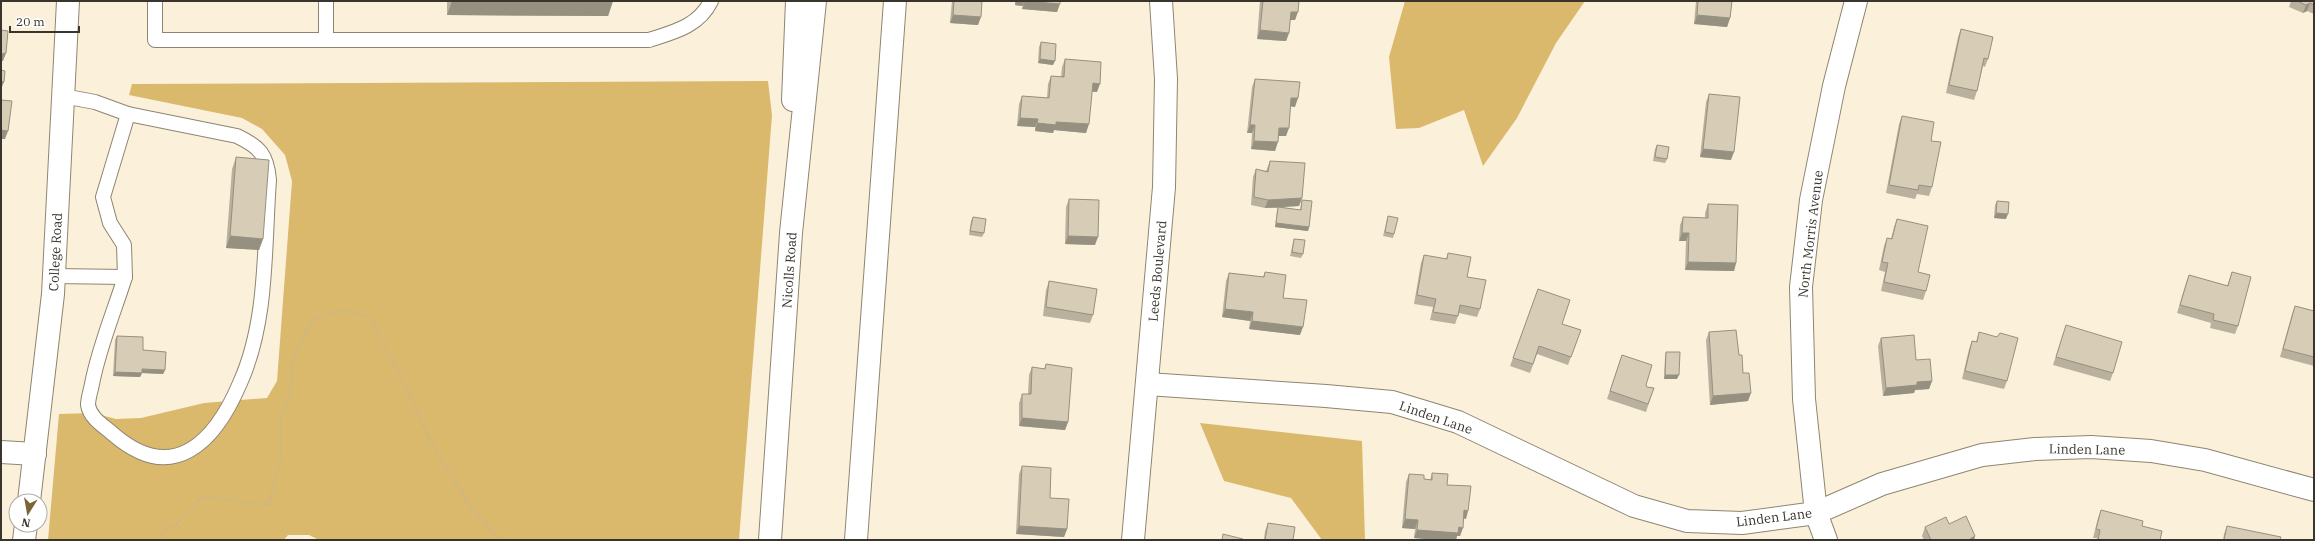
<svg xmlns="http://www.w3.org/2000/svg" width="2315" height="541" font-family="'IBM Plex Serif',serif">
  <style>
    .forest { fill: #dab96d }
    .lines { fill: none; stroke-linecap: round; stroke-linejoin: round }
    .service-casing { stroke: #8e8571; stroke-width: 16 }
    .minor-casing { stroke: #8e8571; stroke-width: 24 }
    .tertiary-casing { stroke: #8e8571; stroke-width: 24 }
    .trunk-casing { stroke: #8e8571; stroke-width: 24 }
    .path { stroke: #bcb4a2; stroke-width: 2.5; stroke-dasharray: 1 3; stroke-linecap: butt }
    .service { stroke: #fff; stroke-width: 14 }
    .minor { stroke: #fff; stroke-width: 22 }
    .tertiary { stroke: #fff; stroke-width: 22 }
    .trunk { stroke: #fff; stroke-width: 22 }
    .wall { fill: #b9b09d }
    .shaded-wall { fill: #969080 }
    .building { fill: #d7cdb7; stroke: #969080 }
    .labels { text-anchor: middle; stroke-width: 3.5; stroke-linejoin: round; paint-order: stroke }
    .street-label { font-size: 13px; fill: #39352d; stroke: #fff }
  </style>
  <rect width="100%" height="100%" fill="#fbf1db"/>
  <g class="forest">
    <polygon points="1405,1 1585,1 1556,43 1517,118 1483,166 1464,110 1419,128 1396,129 1389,57"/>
    <polygon points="768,81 772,115 739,540 319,540 309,535 288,535 284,540 48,540 59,414 93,413 116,419 141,418 204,403 267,398 277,381 292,181 285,155 262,129 242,118 129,95 132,84"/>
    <polygon points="1200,423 1362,441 1365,540 1322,540 1291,498 1224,481"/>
  </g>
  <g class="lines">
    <g class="service-casing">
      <g id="service">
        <path d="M155 1V40H649C674 32 699 26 711 1"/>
        <polyline points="326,39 326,1"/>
        <polyline points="54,276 125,277 124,245 110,223 103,197 128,114 95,102 63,96"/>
        <path d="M125 277C114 312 99 347 92 384 91 390 88 398 88 405 90 418 104 426 113 434 173 486 215 442 240 383 268 321 264 247 269 180 267 155 260 147 237 136L128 114"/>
      </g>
    </g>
    <g class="minor-casing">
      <g id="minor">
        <polyline points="1147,384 1326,396 1392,402 1458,422 1634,506 1687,521 1742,523 1816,513 1882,484 1982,455 2035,449 2091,447 2151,451 2205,460 2314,490"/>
        <polyline points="1,452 35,454"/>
        <polyline points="1826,540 1816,513 1804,399 1801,287 1811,200 1834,86 1856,1"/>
      </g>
    </g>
    <g class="tertiary-casing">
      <g id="tertiary">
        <polyline points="29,501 53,294 68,1"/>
        <polyline points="24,540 26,525"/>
        <polyline points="1133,540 1164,187 1166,79 1161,1"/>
      </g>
    </g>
    <g class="trunk-casing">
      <g id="trunk">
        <polyline points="793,100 797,1"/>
        <polyline points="770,540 791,233 815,1"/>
        <polyline points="856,540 895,1"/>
      </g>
    </g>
    <path class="path" d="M160 540 165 530 178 523 202 497 268 505 281 458V416L289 401 293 357 312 321C335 310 350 307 372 320L378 335 405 384 434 449 471 507 500 540"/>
    <use href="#service" class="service"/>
    <use href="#minor" class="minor"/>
    <use href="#tertiary" class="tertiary"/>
    <use href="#trunk" class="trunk"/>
  </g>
  <g class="wall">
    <polygon points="447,1 613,1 608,16 447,15"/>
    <polygon points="952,1 982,1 978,25 950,23"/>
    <polygon points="1015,1 1060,1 1057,12 1022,9 1023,6 1015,5"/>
    <polygon points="1260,1 1299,1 1295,20 1290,20 1289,33 1286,41 1257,39"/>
    <polygon points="1696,1 1732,1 1730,18 1727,27 1694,24"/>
    <polygon points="2291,1 2314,1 2314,14 2307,11 2303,13 2289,7"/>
    <polygon points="1961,29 1988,59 1985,67 1983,66 1977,91 1974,100 1946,93 1958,37"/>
    <polygon points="1041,42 1053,65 1038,63 1039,47"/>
    <polygon points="1065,59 1097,92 1092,92 1086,133 1054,130 1053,133 1035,131 1035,127 1017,126 1019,104 1022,96 1047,98 1048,84 1051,76 1061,77 1062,67"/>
    <polygon points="1255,79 1295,107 1291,106 1286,136 1278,136 1275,151 1251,149 1252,133 1247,133 1252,87"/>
    <polygon points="1709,94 1731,160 1700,157 1706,102"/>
    <polygon points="1902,116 1931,141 1932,187 1929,196 1917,194 1915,199 1886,193 1899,124"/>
    <polygon points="1657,145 1667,159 1665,163 1653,161 1655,149"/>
    <polygon points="236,157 263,239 259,250 226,248 232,169"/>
    <polygon points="1270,161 1302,198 1299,206 1282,207 1300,210 1301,204 1302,200 1309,227 1308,231 1275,227 1277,211 1278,208 1265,208 1251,205 1253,177 1256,169 1266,171"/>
    <polygon points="1069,199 1095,245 1065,244 1066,207"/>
    <polygon points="1997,201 2006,219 1994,218 1995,205"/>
    <polygon points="1708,204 1736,263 1734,271 1685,270 1686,241 1679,241 1680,225 1683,217 1705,218 1705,213"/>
    <polygon points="1388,216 1394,234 1393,238 1383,236"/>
    <polygon points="973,217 984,233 982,237 969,235 971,221"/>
    <polygon points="1897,219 1926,291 1923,300 1881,291 1885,272 1879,270 1884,246 1887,238 1891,239 1894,227"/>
    <polygon points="1294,239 1303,254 1301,258 1290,256 1293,243"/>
    <polygon points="1448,253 1467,277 1480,309 1477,317 1459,313 1455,324 1430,320 1433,307 1414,304 1421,263 1424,255 1446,259"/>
    <polygon points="1265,272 1283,298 1300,335 1249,329 1250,321 1222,317 1226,281 1229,273 1263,277"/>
    <polygon points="2232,272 2238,326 2235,334 2210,328 2211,323 2177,313 2186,283 2189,275 2227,286"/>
    <polygon points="1049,281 1093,315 1090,323 1043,316 1046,290"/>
    <polygon points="1538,289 1562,324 1581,330 1568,365 1537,354 1530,373 1510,366"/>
    <polygon points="2295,306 2314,311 2314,366 2280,357 2292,314"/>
    <polygon points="2066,325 2113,373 2110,381 2053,365"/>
    <polygon points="1709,332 1739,355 1743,373 1748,401 1710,405 1706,340"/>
    <polygon points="1979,332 2007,381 2004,389 1962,379 1969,349 1972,341 1976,342"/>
    <polygon points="117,336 143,350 165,370 163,374 142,373 140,377 113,376 115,340"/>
    <polygon points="1881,338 1916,360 1932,381 1929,389 1915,390 1914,393 1883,396 1878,346"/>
    <polygon points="1666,352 1677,379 1664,379 1665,356"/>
    <polygon points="1622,355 1646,385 1647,387 1654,388 1646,412 1607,399"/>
    <polygon points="1046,364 1068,422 1065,430 1019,426 1019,403 1022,394 1028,394 1029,375 1032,367 1044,369"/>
    <polygon points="1022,466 1050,498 1067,529 1064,537 1016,534 1019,474"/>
    <polygon points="1432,473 1447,485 1466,519 1464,518 1460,536 1457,536 1456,540 1437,540 1414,538 1415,529 1402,528 1406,482 1409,474 1424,479 1430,480"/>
    <polygon points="2101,510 2142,526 2160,540 2097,540 2097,538 2093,538 2098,518"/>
    <polygon points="1268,523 1293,540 1264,540 1265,531"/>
    <polygon points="1949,524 1975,536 1974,540 1924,540 1922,536 1925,527"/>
    <polygon points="2227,526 2280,540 2223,540 2224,534"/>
  </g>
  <g class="shaded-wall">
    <polygon points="452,1 613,1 608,16 447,15"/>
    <polygon points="1016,1 1024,1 1023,6 1015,5"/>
    <polygon points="1025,1 1060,4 1057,12 1022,9"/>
    <polygon points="2310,3 2307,11 2303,13 2306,5"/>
    <polygon points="1291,12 1298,12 1295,20 1288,20"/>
    <polygon points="953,15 981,17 978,25 950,23"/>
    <polygon points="1697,15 1730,18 1727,27 1694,24"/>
    <polygon points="1260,30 1289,33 1286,41 1257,39"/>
    <polygon points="6,53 3,61 1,61 1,54"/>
    <polygon points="1040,59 1055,61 1053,65 1038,63"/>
    <polygon points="1,81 4,82 1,89"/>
    <polygon points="1093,83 1100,84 1097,92 1090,91"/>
    <polygon points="1291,98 1298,98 1295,107 1288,106"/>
    <polygon points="1020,118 1038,119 1035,127 1017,126"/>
    <polygon points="1056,122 1089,124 1086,133 1054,130 1053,133 1035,131 1037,123"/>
    <polygon points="1250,125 1255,125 1252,133 1247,133"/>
    <polygon points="1279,128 1289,128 1286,136 1276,136"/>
    <polygon points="1,130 8,131 5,139 1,139"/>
    <polygon points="1254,141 1278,142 1275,151 1251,149"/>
    <polygon points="1703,149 1734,152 1731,160 1700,157"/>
    <polygon points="1302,198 1299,206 1265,208 1268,200"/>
    <polygon points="1996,213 2008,214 2006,219 1994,218"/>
    <polygon points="1276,223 1309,227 1308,231 1275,227"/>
    <polygon points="1682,233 1689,233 1686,241 1679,241"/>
    <polygon points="230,236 263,239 259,250 226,248"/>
    <polygon points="1068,236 1098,237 1095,245 1065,244"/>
    <polygon points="1688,262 1736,263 1734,271 1685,270"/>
    <polygon points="1225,309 1253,312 1250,321 1222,317"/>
    <polygon points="1252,321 1303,327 1300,335 1249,329"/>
    <polygon points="142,369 165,370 163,374 142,373 140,377 113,376 115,372"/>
    <polygon points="1665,375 1679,375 1677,379 1664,379"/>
    <polygon points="1932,381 1929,389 1915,390 1914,393 1883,396 1886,388 1917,382"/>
    <polygon points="1751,393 1748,401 1710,405 1713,396"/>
    <polygon points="1022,418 1068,422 1065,430 1019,426"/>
    <polygon points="1464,510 1468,511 1466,519 1461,518"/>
    <polygon points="1405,519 1418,520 1415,529 1402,528"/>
    <polygon points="1019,526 1067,529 1064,537 1016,534"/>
    <polygon points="1459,527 1463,528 1460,536 1457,536 1456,540 1437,540 1414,538 1417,530"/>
    <polygon points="1975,536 1974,540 1969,540 1970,539"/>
  </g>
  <g class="building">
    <polygon points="954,1 982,1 981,17 953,15"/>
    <polygon points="1025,1 1060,1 1060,4"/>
    <polygon points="1263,1 1299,1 1298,12 1291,12 1289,33 1260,30"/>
    <polygon points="1698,1 1732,1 1730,18 1697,15"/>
    <polygon points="2297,1 2314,1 2314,5 2310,3 2306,5"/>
    <polygon points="1961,29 1993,37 1988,59 1984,58 1977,91 1949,85"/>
    <polygon points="1,30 8,31 6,53 1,54"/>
    <polygon points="1041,42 1056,44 1055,61 1040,59"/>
    <polygon points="1065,59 1101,62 1100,84 1093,83 1089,124 1056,122 1056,125 1037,123 1038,119 1020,118 1022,96 1049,98 1051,76 1064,77"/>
    <polygon points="1,70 5,71 4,82 1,81"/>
    <polygon points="1255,79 1300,82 1298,98 1291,98 1289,128 1279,128 1278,142 1254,141 1255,125 1250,125"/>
    <polygon points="1709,94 1740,97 1734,152 1703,149"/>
    <polygon points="1,100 12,101 8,131 1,130"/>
    <polygon points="1902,116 1934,122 1931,141 1941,142 1932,187 1919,185 1918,190 1889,185"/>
    <polygon points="1657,145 1669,147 1667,159 1655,157"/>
    <polygon points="236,157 269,160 263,239 230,236"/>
    <polygon points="1270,161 1305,163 1302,198 1268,200 1254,197 1256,169 1268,172"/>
    <polygon points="1069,199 1099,200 1098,237 1068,236"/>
    <polygon points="1302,200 1312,201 1309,227 1276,223 1278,207 1301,210"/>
    <polygon points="1997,201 2009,202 2008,214 1996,213"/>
    <polygon points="1708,204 1738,205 1736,263 1688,262 1689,233 1682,233 1683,217 1708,218"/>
    <polygon points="1388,216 1398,218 1394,234 1385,232"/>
    <polygon points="973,217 986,219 984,233 970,231"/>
    <polygon points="1897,219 1928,226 1918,272 1930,275 1926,291 1884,282 1888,263 1882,262 1887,238 1892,239"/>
    <polygon points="1294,239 1305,240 1303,254 1292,252"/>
    <polygon points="1448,253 1471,257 1467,277 1486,280 1480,309 1460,305 1458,316 1433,312 1436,299 1417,295 1424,255 1447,259"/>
    <polygon points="1265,272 1286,275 1283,298 1307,300 1303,327 1252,321 1253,312 1225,309 1229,273 1264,277"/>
    <polygon points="2232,272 2251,277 2238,326 2213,320 2214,314 2180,305 2189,275 2228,286"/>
    <polygon points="1049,281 1097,289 1093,315 1046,307"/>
    <polygon points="1538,289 1570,300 1562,324 1581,330 1571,357 1539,346 1533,364 1513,358"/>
    <polygon points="2295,306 2314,311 2314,357 2283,349"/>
    <polygon points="2066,325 2122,342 2113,373 2056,357"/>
    <polygon points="1736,330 1739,355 1742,355 1743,373 1749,373 1751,393 1713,396 1709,332"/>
    <polygon points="1979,332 1997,337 2000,333 2018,338 2007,381 1965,371 1972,341 1977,342"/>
    <polygon points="1914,335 1916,360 1930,359 1932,381 1917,382 1917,385 1886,388 1881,338"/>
    <polygon points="117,336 143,337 143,350 166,352 165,370 142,369 142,373 115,372"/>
    <polygon points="1666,352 1680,352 1679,375 1665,375"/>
    <polygon points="1622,355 1652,365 1646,385 1647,387 1654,388 1648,404 1610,391"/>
    <polygon points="1046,364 1072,368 1068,422 1022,418 1022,394 1031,394 1032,367 1045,369"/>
    <polygon points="1022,466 1051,468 1050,498 1069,499 1067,529 1019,526"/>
    <polygon points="1432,473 1448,474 1447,485 1471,486 1468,511 1464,510 1463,528 1459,527 1458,533 1417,530 1418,520 1405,519 1409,474 1424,475 1424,479 1432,480"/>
    <polygon points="2101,510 2143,521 2142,526 2162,531 2160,540 2098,540 2100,530 2096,529"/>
    <polygon points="1966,516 1975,536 1970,539 1970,540 1931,540 1925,527 1946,517 1949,524"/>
    <polygon points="1268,523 1295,527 1293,540 1265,540"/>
    <polygon points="2227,526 2281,537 2280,540 2224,540"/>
    <polygon points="1223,534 1243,539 1244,540 1222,540"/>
  </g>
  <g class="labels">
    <g class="street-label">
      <text transform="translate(1810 234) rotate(-83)" y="5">North Morris Avenue</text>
      <text transform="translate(55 252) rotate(-87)" y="5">College Road</text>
      <text transform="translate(789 270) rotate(-86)" y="5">Nicolls Road</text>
      <text transform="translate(1157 271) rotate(-85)" y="5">Leeds Boulevard</text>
      <text transform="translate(1436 417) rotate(19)" y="5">Linden Lane</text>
      <text transform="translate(2087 449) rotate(1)" y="5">Linden Lane</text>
      <text transform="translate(1774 517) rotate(-7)" y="5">Linden Lane</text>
    </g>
  </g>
  <rect width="2315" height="541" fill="none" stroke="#39352d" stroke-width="4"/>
  <g transform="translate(28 513) rotate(191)"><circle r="19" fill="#ffffff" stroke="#b0aeab"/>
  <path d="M0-3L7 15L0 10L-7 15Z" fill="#7a6534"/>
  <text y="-6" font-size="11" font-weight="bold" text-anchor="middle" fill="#39352d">N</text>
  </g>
  <path d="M10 26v6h69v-6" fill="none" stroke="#39352d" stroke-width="2"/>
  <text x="16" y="26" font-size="12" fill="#39352d" stroke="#ffffff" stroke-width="3" paint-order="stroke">20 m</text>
</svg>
